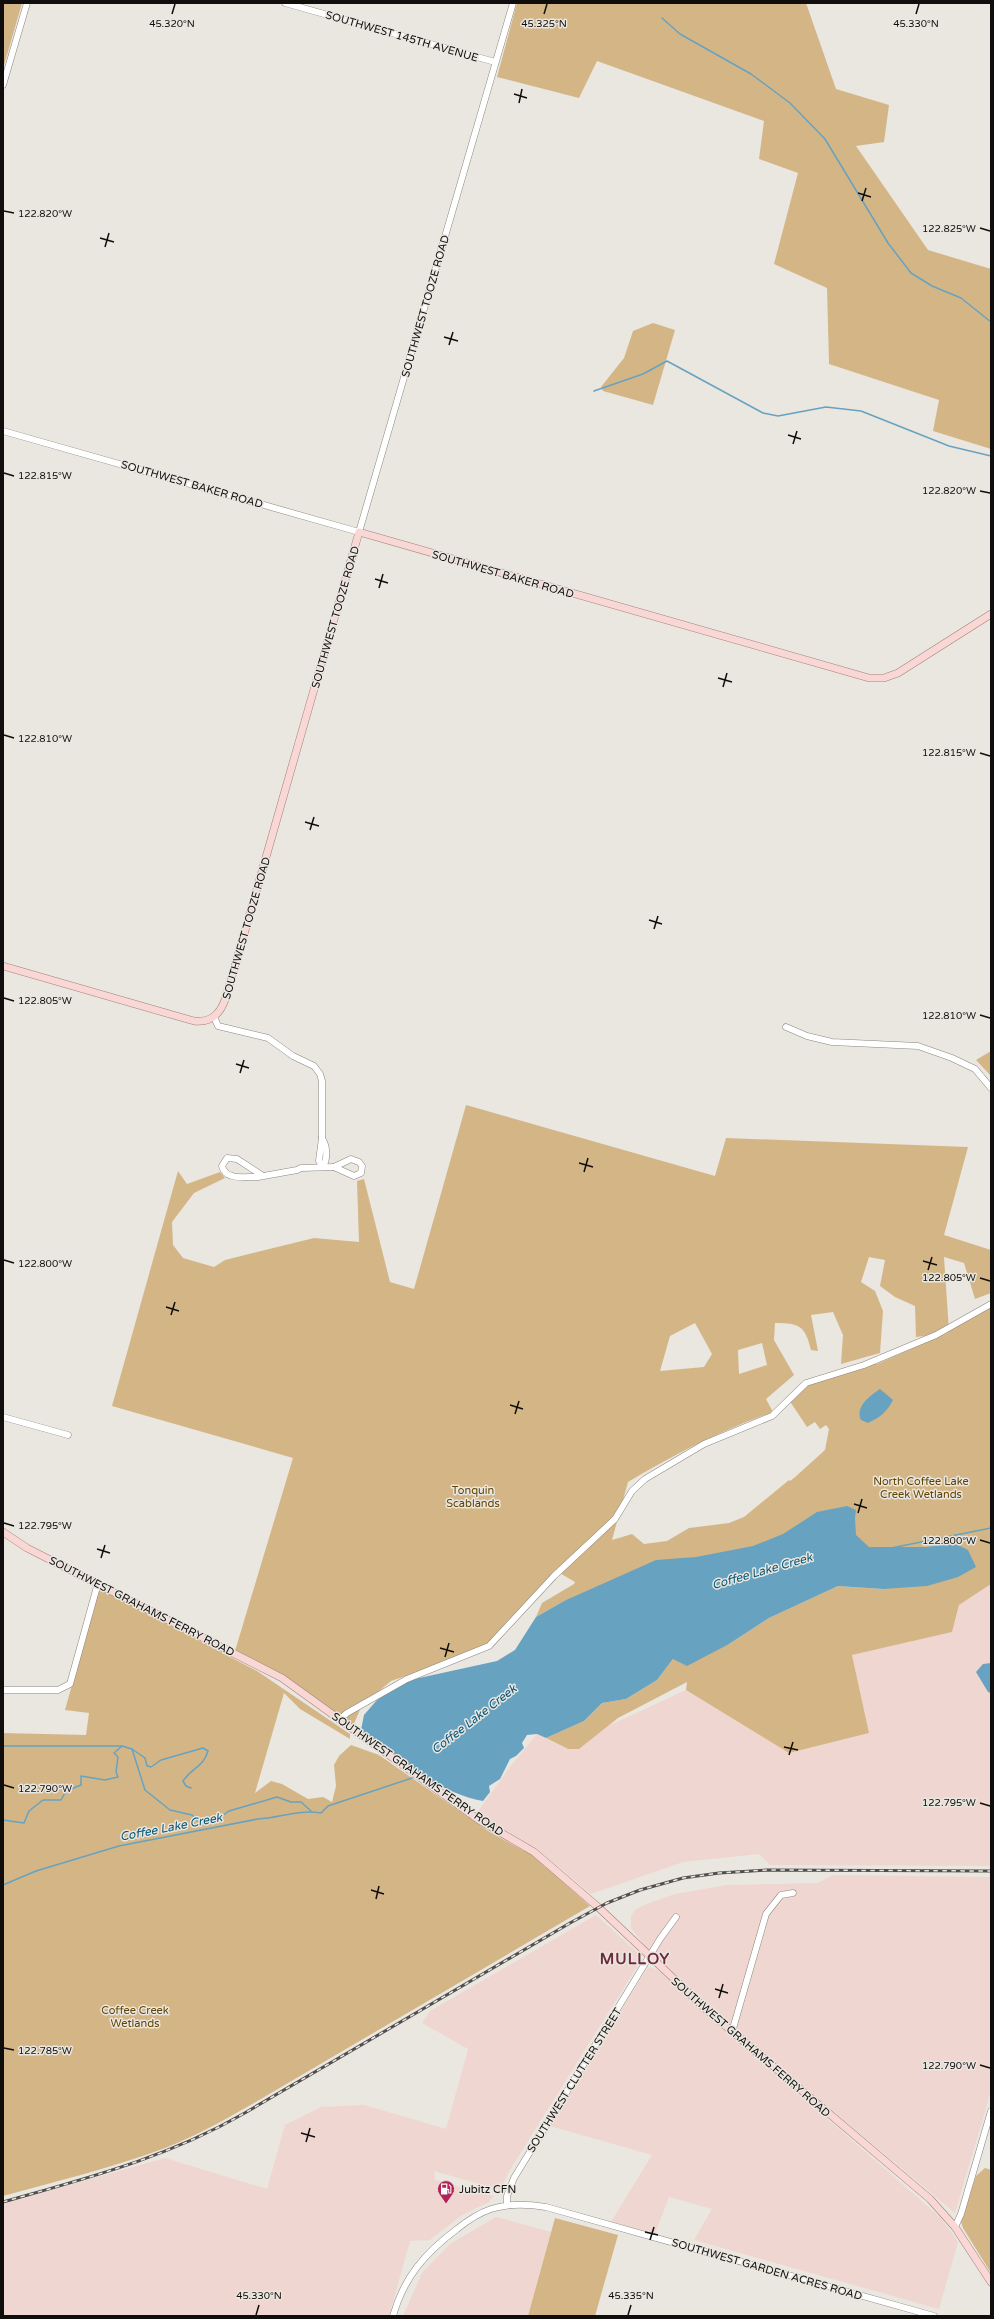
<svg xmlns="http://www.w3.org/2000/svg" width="994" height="2319" font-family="'Varela Round',sans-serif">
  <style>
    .industrial { fill: #f0d6d0 }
    .green { fill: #d4b686; fill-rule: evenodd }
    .water { fill: #67a2c0 }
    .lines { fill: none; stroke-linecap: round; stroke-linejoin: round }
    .stream { stroke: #67a2c0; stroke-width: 1.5 }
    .minor-casing { stroke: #8b8782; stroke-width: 7 }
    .major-casing { stroke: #a4807c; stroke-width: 8 }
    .minor { stroke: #fff; stroke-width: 6 }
    .major { stroke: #f8d7d4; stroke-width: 7 }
    .rail-casing { stroke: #514e4c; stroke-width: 3 }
    .rail { stroke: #eae6e0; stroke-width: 1.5; stroke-dasharray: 4.5; stroke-linecap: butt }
    .ticks { fill: none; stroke: #100e0d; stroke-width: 1.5 }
    .labels { text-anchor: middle; stroke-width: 3; stroke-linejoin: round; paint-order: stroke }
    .street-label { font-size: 11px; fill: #100e0d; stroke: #eae6e0 }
    .park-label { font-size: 11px; fill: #624300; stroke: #eae6e0 }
    .poi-label { font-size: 11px; fill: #100e0d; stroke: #eae6e0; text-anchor: start }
    .water-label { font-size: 12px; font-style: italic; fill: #075675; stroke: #eae6e0 }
    .district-label { font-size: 15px; font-weight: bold; letter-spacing: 1px; fill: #6f2a3e; stroke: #eae6e0 }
    .ticks-label { font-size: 10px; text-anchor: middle; fill: #100e0d; stroke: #eae6e0; stroke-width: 3; stroke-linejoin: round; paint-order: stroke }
  </style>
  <rect width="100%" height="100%" fill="#eae6e0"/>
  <g class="industrial">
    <polygon points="991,1584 991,1866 770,1865 759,1854 683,1862 591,1894 536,1848 476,1814 510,1767 537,1734 567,1749 579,1749 606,1727 686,1690 789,1753 869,1733 852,1655 952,1632 959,1605"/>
    <polygon points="833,1875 991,1877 991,2091 955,2213 742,2035 644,1945 631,1928 631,1916 635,1910 644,1905 675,1894 727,1885 818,1883"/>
    <polygon points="596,1915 640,1955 640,1962 508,2173 501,2190 434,2171 435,2180 494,2196 489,2202 462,2215 430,2240 410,2241 389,2316 3,2316 3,2204 165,2158 267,2189 285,2125 321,2107 364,2105 446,2129 468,2049 422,2023 430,2011"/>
    <polygon points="650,1967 658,1970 941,2218 958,2242 939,2309 694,2240 712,2209 669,2197 655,2234 611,2222 652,2155 550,2126 646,1970"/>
    <polygon points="496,2217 551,2232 528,2316 403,2316 422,2273 450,2244"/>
  </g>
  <g class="green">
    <polygon points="3,3 22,3 3,69"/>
    <polygon points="517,3 806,3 836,89 889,105 884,142 856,146 928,250 991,269 991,449 933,431 939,400 829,364 827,288 774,264 798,173 759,159 764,121 597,61 579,98 497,77"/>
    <polygon points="653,323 675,330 653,405 603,391 601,387 624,358 633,331"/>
    <polygon points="991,1051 991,1076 976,1060"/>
    <path d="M466 1105 715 1176 726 1138 968 1147 944 1235 991 1250V1293L975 1299 964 1263 944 1257 949 1331 991 1304V1584L959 1605 952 1632 852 1655 869 1733 789 1753 686 1690 687 1682 618 1718 579 1749H568L546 1738 584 1721 602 1703 626 1699 657 1680 673 1659 729 1644 769 1618 838 1586 883 1589 927 1547 893 1548 564 1601 536 1617 542 1603 574 1584 575 1582 558 1572 494 1646 391 1681 362 1705 353 1726 235 1651 293 1458 112 1406 178 1171 187 1184 220 1172 225 1178 194 1193 172 1222 173 1245 183 1258 214 1267 225 1260 314 1238 359 1242 357 1181 364 1179 390 1282 414 1289ZM869 1257 885 1260 880 1286 895 1297 915 1306 916 1337 947 1333 877 1364H867L801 1386 789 1400 807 1427 815 1422 820 1429 826 1425 829 1429 825 1450 794 1478 790 1481 789 1480 744 1517 729 1523 689 1528 667 1541 644 1544 632 1534 612 1540 628 1482C675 1454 721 1430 773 1412L766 1399 794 1375 774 1340 775 1323C800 1323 805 1326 811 1350L818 1351 811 1315 833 1312 843 1335 841 1364 880 1353 883 1311 875 1291 861 1282ZM695 1323 712 1354 704 1367 660 1371 670 1336ZM762 1343 767 1365 739 1374 738 1350Z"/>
    <path d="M99 1588 257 1671 350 1734V1739L300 1709 284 1693 255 1793 271 1781 282 1784 308 1799 323 1797 332 1802 336 1786 334 1765 339 1756 351 1745 379 1755 488 1831 524 1851 525 1848 590 1906 247 2107C221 2122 193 2137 165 2148 112 2168 57 2181 3 2196V1733L86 1735 89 1713 65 1710Z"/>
    <polygon points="985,2168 991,2170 991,2273 963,2228 961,2222 976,2176"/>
    <polygon points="555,2218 618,2235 595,2316 528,2316"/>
  </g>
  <g class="water">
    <path d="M880 1389 893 1400C887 1412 879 1418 868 1423L861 1420C855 1406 870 1396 880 1389Z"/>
    <path d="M847 1506 856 1510 855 1518 856 1535 869 1547H927L954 1543 968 1550 976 1567 958 1577 927 1586 883 1589 838 1586 769 1618 729 1644 687 1666 673 1659 657 1680 626 1699 602 1703 584 1721 546 1738 537 1734 527 1735 522 1743 524 1748 516 1756 510 1759 500 1779 489 1786 490 1792 483 1801C437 1793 398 1757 361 1730L364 1715 377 1700 390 1691 410 1680 497 1661 515 1650 536 1617 564 1601 656 1560 696 1557 753 1546 783 1534 817 1512Z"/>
    <polygon points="991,1663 991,1693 988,1692 976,1672 983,1664"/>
  </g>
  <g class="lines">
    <g class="stream">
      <polyline points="662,18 680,34 751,74 790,103 825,139 888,243 911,273 932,286 961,298 991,322"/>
      <polyline points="594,391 643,374 667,361 763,413 778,416 826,407 861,411 949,446 991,456"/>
      <polyline points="891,1548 991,1528"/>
      <polyline points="3,1746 122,1746"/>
      <path d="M132 1749 145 1758 147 1766 151 1767 161 1760 203 1748 208 1751C203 1768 192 1767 183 1781L186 1786 191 1788"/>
      <polyline points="3,1820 24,1823 29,1811 43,1800 61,1800 66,1791 81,1785 81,1776 105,1780 118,1777 116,1772 118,1757 114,1753 122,1746 132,1749 145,1790 170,1810 192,1815 199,1822 212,1823 229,1811 277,1797 291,1802 301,1802 311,1811"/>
      <path d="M3 1885 36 1871 119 1846 258 1819C279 1818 300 1809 321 1813L328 1806 412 1778"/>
    </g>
    <g class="minor-casing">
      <g id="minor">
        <polyline points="285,3 495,62"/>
        <polyline points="3,85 27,3"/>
        <polyline points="3,431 359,532 513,3"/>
        <polyline points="214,1017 218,1026 268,1038 293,1056 314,1066 320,1074 322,1081 322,1138 319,1161 323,1167"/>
        <polyline points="786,1027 807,1036 832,1042 918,1046 952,1058 975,1069 991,1088"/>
        <path d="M322 1138C327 1146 328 1158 323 1167"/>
        <polygon points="351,1159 359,1162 362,1166 361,1173 354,1176 334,1167"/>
        <path d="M263 1176 237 1159 227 1158 222 1166C225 1180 244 1177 254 1177H258L297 1170 301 1168 334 1167"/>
        <polyline points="3,1417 68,1435"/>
        <polyline points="3,1690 58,1690 70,1684 98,1583"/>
        <polyline points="339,1720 347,1713 407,1679 489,1646 554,1576 615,1519 632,1491 645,1479 704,1444 772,1416 806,1383 864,1365 936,1335 991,1304"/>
        <polyline points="732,2032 766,1914 781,1895 793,1893"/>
        <polyline points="507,2205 507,2196 514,2178 660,1939 676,1917"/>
        <polyline points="955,2227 961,2214 991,2111"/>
        <path d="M393 2316C404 2277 425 2253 457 2229 467 2221 479 2213 491 2209 509 2203 528 2204 546 2207L934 2316"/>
      </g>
    </g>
    <g class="major-casing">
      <g id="major">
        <path d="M3 966 194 1021C212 1023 221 1013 226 997L359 532 869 678H884L898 673 991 614"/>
        <polyline points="3,1532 27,1548 282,1678 479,1820 534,1852 598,1907 708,2011 930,2199 955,2227 991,2282"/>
      </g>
    </g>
    <use href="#minor" class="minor"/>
    <use href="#major" class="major"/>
    <g class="rail-casing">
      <path id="rail" d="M3 2202C87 2178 166 2158 243 2114L570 1923 607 1903 640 1890 683 1878 719 1873 767 1870 991 1871"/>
    </g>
    <use href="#rail" class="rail"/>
  </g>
  <path class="ticks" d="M172 14 175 4M544 14 547 4M916 14 919 4M514 94 527 98M519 103 522 89M858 193 871 197M862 201 866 188M4 211 14 213M980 228 990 231M100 238 114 242M105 247 109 233M444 337 458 341M449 345 453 332M788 435 801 439M793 444 797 431M4 473 14 476M980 491 990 493M375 579 388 583M379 588 383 574M718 678 732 682M723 687 727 673M4 735 14 738M980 753 990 756M305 822 319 826M310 830 314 817M649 920 662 924M654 929 658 916M4 998 14 1001M980 1015 990 1018M236 1064 249 1068M240 1073 244 1060M579 1163 593 1167M584 1172 588 1158M4 1260 14 1263M923 1261 937 1265M928 1270 932 1257M980 1278 990 1281M166 1307 179 1311M171 1315 175 1302M510 1405 523 1409M515 1414 519 1401M854 1504 867 1508M858 1513 862 1499M4 1523 14 1526M980 1540 990 1543M97 1549 110 1553M101 1558 105 1545M440 1648 454 1652M445 1657 449 1643M784 1747 798 1750M789 1755 793 1742M4 1785 14 1788M980 1803 990 1806M371 1890 384 1894M376 1899 379 1886M715 1989 728 1993M719 1998 723 1984M4 2048 14 2050M980 2065 990 2068M301 2133 315 2137M306 2142 310 2128M645 2232 658 2235M650 2240 654 2227M256 2315 259 2305M628 2315 631 2305"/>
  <defs>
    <g id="fuel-pin" transform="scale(0.9)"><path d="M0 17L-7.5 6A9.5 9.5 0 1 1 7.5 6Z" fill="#b22357" stroke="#eae6e0"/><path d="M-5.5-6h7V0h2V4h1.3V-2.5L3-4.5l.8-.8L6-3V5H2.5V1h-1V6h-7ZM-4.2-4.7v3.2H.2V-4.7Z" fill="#fff"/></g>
  </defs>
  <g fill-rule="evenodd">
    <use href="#fuel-pin" x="446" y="2189"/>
  </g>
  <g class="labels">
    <g class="street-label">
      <text transform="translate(402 36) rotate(16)" y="4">SOUTHWEST 145TH AVENUE</text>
      <text transform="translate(425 306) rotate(-74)" y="4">SOUTHWEST TOOZE ROAD</text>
      <text transform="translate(192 484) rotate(16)" y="4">SOUTHWEST BAKER ROAD</text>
      <text transform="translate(503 574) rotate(16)" y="4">SOUTHWEST BAKER ROAD</text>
      <text transform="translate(335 617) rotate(-74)" y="4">SOUTHWEST TOOZE ROAD</text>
      <text transform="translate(246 928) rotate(-74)" y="4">SOUTHWEST TOOZE ROAD</text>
      <text transform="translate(142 1606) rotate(27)" y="4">SOUTHWEST GRAHAMS FERRY ROAD</text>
      <text transform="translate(418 1774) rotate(35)" y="4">SOUTHWEST GRAHAMS FERRY ROAD</text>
      <text transform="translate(751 2047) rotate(41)" y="4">SOUTHWEST GRAHAMS FERRY ROAD</text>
      <text transform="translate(574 2080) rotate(-58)" y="4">SOUTHWEST CLUTTER STREET</text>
      <text transform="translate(767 2269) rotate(16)" y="4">SOUTHWEST GARDEN ACRES ROAD</text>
    </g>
    <g class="park-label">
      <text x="921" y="1485">North Coffee Lake<tspan x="921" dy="13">Creek Wetlands</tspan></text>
      <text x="473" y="1494">Tonquin<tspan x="473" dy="13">Scablands</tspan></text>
      <text x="135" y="2014">Coffee Creek<tspan x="135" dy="13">Wetlands</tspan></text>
    </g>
    <g class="poi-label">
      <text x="459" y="2193">Jubitz CFN</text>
    </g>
    <g class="water-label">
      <text transform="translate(762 1571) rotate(-16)" y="4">Coffee Lake Creek</text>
      <text transform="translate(474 1719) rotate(-38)" y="4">Coffee Lake Creek</text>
      <text transform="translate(171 1827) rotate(-11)" y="4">Coffee Lake Creek</text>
    </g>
    <g class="district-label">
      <text x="635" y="1964">MULLOY</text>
    </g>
  </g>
  <g class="ticks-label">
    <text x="172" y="27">45.320°N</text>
    <text x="544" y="27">45.325°N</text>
    <text x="916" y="27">45.330°N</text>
    <text x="45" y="217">122.820°W</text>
    <text x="949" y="232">122.825°W</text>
    <text x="45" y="479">122.815°W</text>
    <text x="949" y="494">122.820°W</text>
    <text x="45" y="742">122.810°W</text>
    <text x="949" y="756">122.815°W</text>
    <text x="45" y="1004">122.805°W</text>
    <text x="949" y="1019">122.810°W</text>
    <text x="45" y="1267">122.800°W</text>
    <text x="949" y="1281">122.805°W</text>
    <text x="45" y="1529">122.795°W</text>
    <text x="949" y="1544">122.800°W</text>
    <text x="45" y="1792">122.790°W</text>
    <text x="949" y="1806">122.795°W</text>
    <text x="45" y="2054">122.785°W</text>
    <text x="949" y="2069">122.790°W</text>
    <text x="259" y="2299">45.330°N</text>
    <text x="631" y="2299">45.335°N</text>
  </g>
  <rect width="994" height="2319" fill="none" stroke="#100e0d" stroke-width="8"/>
</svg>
